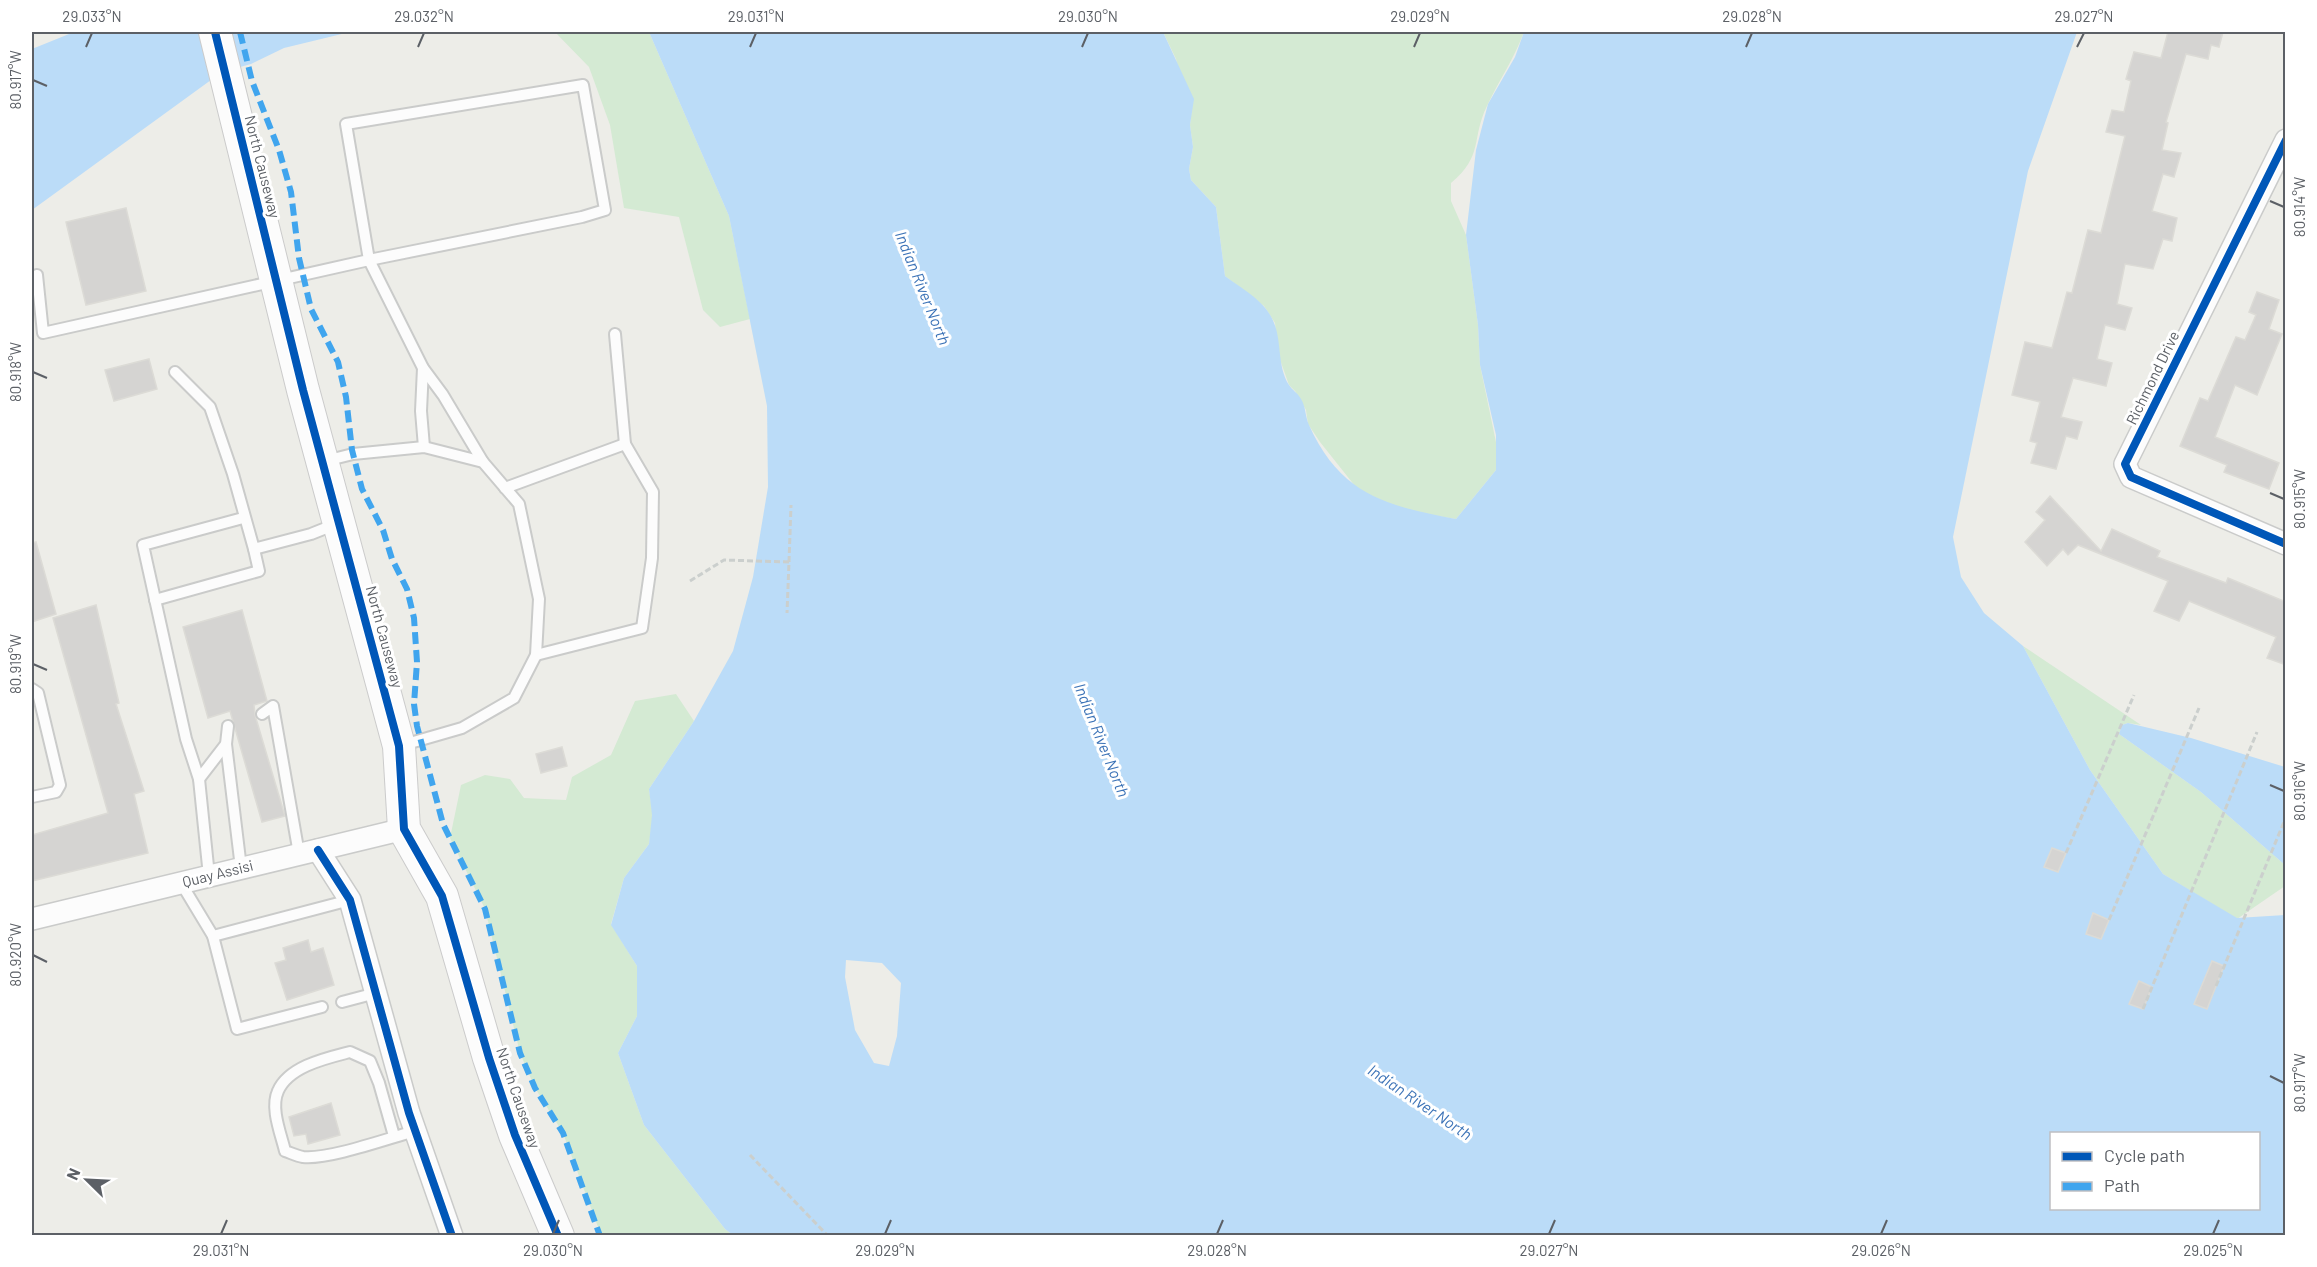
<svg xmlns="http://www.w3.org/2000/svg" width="2317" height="1267" font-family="Barlow,sans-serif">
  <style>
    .green { fill: #d4ead3 }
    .water { fill: #bbdcf8; fill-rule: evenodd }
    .building { fill: #d5d4d2; stroke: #dcdbd6; stroke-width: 1.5 }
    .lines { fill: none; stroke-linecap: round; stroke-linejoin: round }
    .service-casing { stroke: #cacbca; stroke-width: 14 }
    .minor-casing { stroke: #cacbca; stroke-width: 24 }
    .secondary-casing { stroke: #cbcbcb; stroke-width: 34 }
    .path { stroke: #cbcfcd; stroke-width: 3; stroke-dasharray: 6 3; stroke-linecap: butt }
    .service { stroke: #fcfcfc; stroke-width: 10 }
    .minor { stroke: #fcfcfc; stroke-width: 21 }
    .secondary { stroke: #fcfcfc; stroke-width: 32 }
    .quiet { stroke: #40a5ee; stroke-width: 6; stroke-dasharray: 12 6; stroke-linecap: butt }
    .cycleway-casing { stroke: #fff; stroke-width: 11 }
    .cycleway { stroke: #0057b8; stroke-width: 8 }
    .ticks { fill: none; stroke: #5c6066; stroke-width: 2 }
    .labels { text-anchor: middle; stroke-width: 6; stroke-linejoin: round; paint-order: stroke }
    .street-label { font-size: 15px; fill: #5c6066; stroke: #fff }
    .water-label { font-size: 16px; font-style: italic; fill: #3c73b7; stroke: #fff }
    .neatline { fill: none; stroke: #5c6066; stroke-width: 2 }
    .ticks-label { font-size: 15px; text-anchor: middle; fill: #5c6066 }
  </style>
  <rect width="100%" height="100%" fill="#edede8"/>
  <g class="green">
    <polygon points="555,32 649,32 729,216 750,319 720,327 703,310 679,217 624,208 610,125 589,67"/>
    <path d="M1163 32H1524C1514 59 1499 80 1487 106 1471 138 1484 156 1451 183V201L1466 235 1478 325 1480 365 1498 452 1496 470 1456 519 1406 511 1367 495 1355 486 1320 442 1308 424 1306 410 1295 391 1289 385 1278 354 1275 323 1264 306 1225 276 1216 207 1191 180 1189 169 1193 147 1190 125 1193 99 1179 74 1176 59Z"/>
    <polygon points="2023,646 2141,725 2128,723 2122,725 2119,734 2201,792 2285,865 2285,886 2237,919 2163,874 2090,770"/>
    <polygon points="676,694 694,721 649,789 653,817 649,844 624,878 611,924 637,966 637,1016 618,1053 644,1125 725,1229 733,1235 601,1235 563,1133 535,1088 520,1053 485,909 450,838 461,785 485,775 510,779 524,798 566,800 572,777 611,755 635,701"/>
  </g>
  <g class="water">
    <polygon points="74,32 350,32 284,48 251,64 222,72 32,210 32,49"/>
    <path d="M649 32H1163L1194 99 1190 125 1193 147 1189 169 1191 180 1216 207 1225 276C1242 289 1266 301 1274 323 1282 342 1277 366 1289 385 1292 390 1298 393 1301 399 1306 407 1305 416 1309 425 1341 496 1388 506 1456 519L1496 470V435L1480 365 1478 325 1466 235 1476 150 1488 104 1515 57 1524 32H2077L2028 171 1953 537 1961 577 1984 613 2023 646 2090 770 2163 874 2237 918 2285 915V1235H733L725 1229 644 1125 618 1053 637 1016V966L611 925 624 878 649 844 652 815 649 789 694 721 733 651 753 577 768 487 767 406 729 216ZM846 960 882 963 901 983 897 1036 889 1066 874 1063 855 1030 845 977ZM2052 1134H2258V1208H2052Z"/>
    <polygon points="2128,723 2191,738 2285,767 2285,865 2201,792 2119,734 2122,725"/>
  </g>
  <g class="building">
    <polygon points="2168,32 2223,32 2219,47 2211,45 2208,59 2186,54 2166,122 2168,123 2162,150 2181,153 2174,177 2163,174 2152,211 2177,218 2172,241 2163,239 2153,269 2125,264 2117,304 2132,308 2125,330 2105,325 2097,359 2112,363 2106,386 2073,378 2061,417 2082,422 2077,439 2066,436 2056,469 2031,463 2037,443 2030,441 2040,402 2012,395 2025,342 2052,348 2067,292 2072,293 2088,230 2101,233 2125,136 2106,132 2112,110 2124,112 2131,81 2126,79 2134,52 2161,58"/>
    <polygon points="126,208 146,291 86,305 66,222"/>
    <polygon points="2257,292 2279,300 2269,329 2282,334 2257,395 2235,385 2215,437 2279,463 2269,489 2224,472 2227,465 2180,446 2200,398 2208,401 2236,337 2245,340 2256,315 2249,312"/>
    <polygon points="149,359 157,389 114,401 105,370"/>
    <polygon points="2050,496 2101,551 2112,529 2160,551 2157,557 2226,583 2228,578 2286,602 2286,665 2267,658 2276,637 2189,601 2179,621 2154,611 2168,581 2078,545 2068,555 2063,549 2047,566 2025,542 2045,520 2036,512"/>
    <polygon points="36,542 56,614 32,622 32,543"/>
    <polygon points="96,605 119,703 116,704 144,791 134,794 148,853 32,881 32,835 108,813 53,618"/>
    <polygon points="242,610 267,701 254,705 255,715 285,816 262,822 230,711 208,718 183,627"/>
    <polygon points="562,747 567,766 541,773 536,754"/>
    <polygon points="2052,848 2066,853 2058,872 2044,867"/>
    <polygon points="2093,913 2109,920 2101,939 2086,934"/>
    <polygon points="308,940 311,952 323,948 334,985 287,1000 275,963 286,960 283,948"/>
    <polygon points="2212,961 2224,966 2207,1009 2194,1004"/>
    <polygon points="2139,981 2152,987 2143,1009 2129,1004"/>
    <polygon points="331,1103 340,1135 308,1144 306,1134 294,1136 289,1117"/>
  </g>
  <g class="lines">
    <g class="service-casing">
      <g id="service">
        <polyline points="37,275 43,333 369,260 582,217 605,210 583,85 346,124 369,260 423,368 443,395 483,462"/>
        <polyline points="615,334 625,444"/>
        <polyline points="423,368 421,411 424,447"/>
        <polyline points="175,372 210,407 233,474 254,549 311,534 336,524"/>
        <polyline points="325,461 353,454 424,447 483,462 519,504 539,599 536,655 514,698 462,728 403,745"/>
        <polyline points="505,488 625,444 653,492 652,558 642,628 536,655"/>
        <polyline points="155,600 259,571 254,549"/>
        <polyline points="32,689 38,693 60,785 56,792 32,797"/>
        <polyline points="262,714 273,706 299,854"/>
        <polyline points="226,744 241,868"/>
        <polyline points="199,779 226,744 228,726"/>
        <polyline points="209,876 199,779 186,739 143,545 243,518"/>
        <polyline points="181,883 213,936 237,1029 322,1007"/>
        <polyline points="213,936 350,900"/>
        <polyline points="342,1002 376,993"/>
        <path d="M394 1136 379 1083 370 1061 350 1052C327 1058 289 1066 278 1091 270 1108 281 1134 285 1151 291 1153 297 1156 303 1157 328 1160 389 1138 415 1131"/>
      </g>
    </g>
    <g class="minor-casing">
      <g id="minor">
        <polyline points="2286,140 2125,464 2131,477 2286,544"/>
        <polyline points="318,850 350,900 409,1113 452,1236"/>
        <polyline points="32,919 404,829"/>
      </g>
    </g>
    <g class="secondary-casing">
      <polyline id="secondary" points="215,32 303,390 399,746 404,829 442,896 489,1058 515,1135 558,1236"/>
    </g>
    <g class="path">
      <polyline points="789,562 791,505"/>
      <polyline points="690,581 724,560 789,562 787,613"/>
      <polyline points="2066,853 2134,695"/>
      <polyline points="2109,920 2199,708"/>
      <polyline points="2216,986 2286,817"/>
      <polyline points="2143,1009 2257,732"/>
      <polyline points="750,1155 828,1236"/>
    </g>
    <use href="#service" class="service"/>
    <use href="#minor" class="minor"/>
    <use href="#secondary" class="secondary"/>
    <polyline class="quiet" points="240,32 252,81 279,150 291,192 299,258 311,309 338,362 346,397 352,450 362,489 383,530 392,559 407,589 414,618 417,662 414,704 417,726 443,824 485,909 520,1053 535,1088 563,1133 600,1236"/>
    <g class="cycleway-casing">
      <g id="cycleway">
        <polyline points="215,32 303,390 399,746 404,829 442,896 489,1058 515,1135 558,1236"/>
        <polyline points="2286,140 2125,464 2131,477 2286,544"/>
        <polyline points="318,850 350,900 409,1113 452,1236"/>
      </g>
    </g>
    <use href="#cycleway" class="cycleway"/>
  </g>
  <path class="ticks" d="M86 47 92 33M418 47 424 33M750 47 756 33M1082 47 1088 33M1414 47 1420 33M1746 47 1752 33M2077 47 2084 33M33 80 47 86M2270 201 2284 207M33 372 47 378M2270 493 2284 499M33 664 47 670M2270 785 2284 791M33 955 47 962M2270 1076 2284 1083M221 1234 227 1220M553 1234 559 1220M885 1234 891 1220M1217 1234 1223 1220M1549 1234 1555 1220M1881 1234 1887 1220M2213 1234 2219 1220"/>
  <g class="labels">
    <g class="street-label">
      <text transform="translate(262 167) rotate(76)" y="5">North Causeway</text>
      <text transform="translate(2153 378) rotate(-64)" y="5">Richmond Drive</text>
      <text transform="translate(384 637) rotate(75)" y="5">North Causeway</text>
      <text transform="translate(218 874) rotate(-14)" y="5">Quay Assisi</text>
      <text transform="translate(518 1098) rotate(71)" y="5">North Causeway</text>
    </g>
    <g class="water-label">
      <text transform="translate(923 288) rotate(68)" y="6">Indian River North</text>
      <text transform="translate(1102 740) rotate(68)" y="6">Indian River North</text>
      <text transform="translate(1420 1102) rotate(34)" y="6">Indian River North</text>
    </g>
  </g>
  <rect width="2317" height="1267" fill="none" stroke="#ffffff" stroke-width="66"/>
  <rect x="2050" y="1132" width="210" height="78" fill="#ffffff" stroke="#bebfc2" stroke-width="1.5"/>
  <rect x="2062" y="1152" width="30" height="9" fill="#0057b8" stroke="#bebfc2" stroke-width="1.5"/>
  <text x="2104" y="1162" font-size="18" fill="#5c6066">Cycle path</text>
  <rect x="2062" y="1182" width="30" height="9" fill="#40a5ee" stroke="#bebfc2" stroke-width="1.5"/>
  <text x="2104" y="1192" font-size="18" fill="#5c6066">Path</text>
  <g transform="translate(87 1180) rotate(294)" stroke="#ffffff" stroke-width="4.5" paint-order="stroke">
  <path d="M0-4.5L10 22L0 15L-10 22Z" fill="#5c6066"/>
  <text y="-9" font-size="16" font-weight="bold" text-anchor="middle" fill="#5c6066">N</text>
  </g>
  <rect x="33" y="33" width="2251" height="1201" class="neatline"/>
  <g class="ticks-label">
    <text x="92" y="22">29.033°N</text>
    <text x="424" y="22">29.032°N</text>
    <text x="756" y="22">29.031°N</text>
    <text x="1088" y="22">29.030°N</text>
    <text x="1420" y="22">29.029°N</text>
    <text x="1752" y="22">29.028°N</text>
    <text x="2084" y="22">29.027°N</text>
    <text transform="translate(16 80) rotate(-90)" y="5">80.917°W</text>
    <text transform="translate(2300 207) rotate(-90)" y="5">80.914°W</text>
    <text transform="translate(16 372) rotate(-90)" y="5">80.918°W</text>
    <text transform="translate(2300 499) rotate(-90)" y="5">80.915°W</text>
    <text transform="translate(16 664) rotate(-90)" y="5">80.919°W</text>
    <text transform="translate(2300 791) rotate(-90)" y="5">80.916°W</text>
    <text transform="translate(16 955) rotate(-90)" y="5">80.920°W</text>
    <text transform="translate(2300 1083) rotate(-90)" y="5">80.917°W</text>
    <text x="221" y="1256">29.031°N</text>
    <text x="553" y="1256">29.030°N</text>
    <text x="885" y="1256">29.029°N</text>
    <text x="1217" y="1256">29.028°N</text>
    <text x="1549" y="1256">29.027°N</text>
    <text x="1881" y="1256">29.026°N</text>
    <text x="2213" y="1256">29.025°N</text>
  </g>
</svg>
